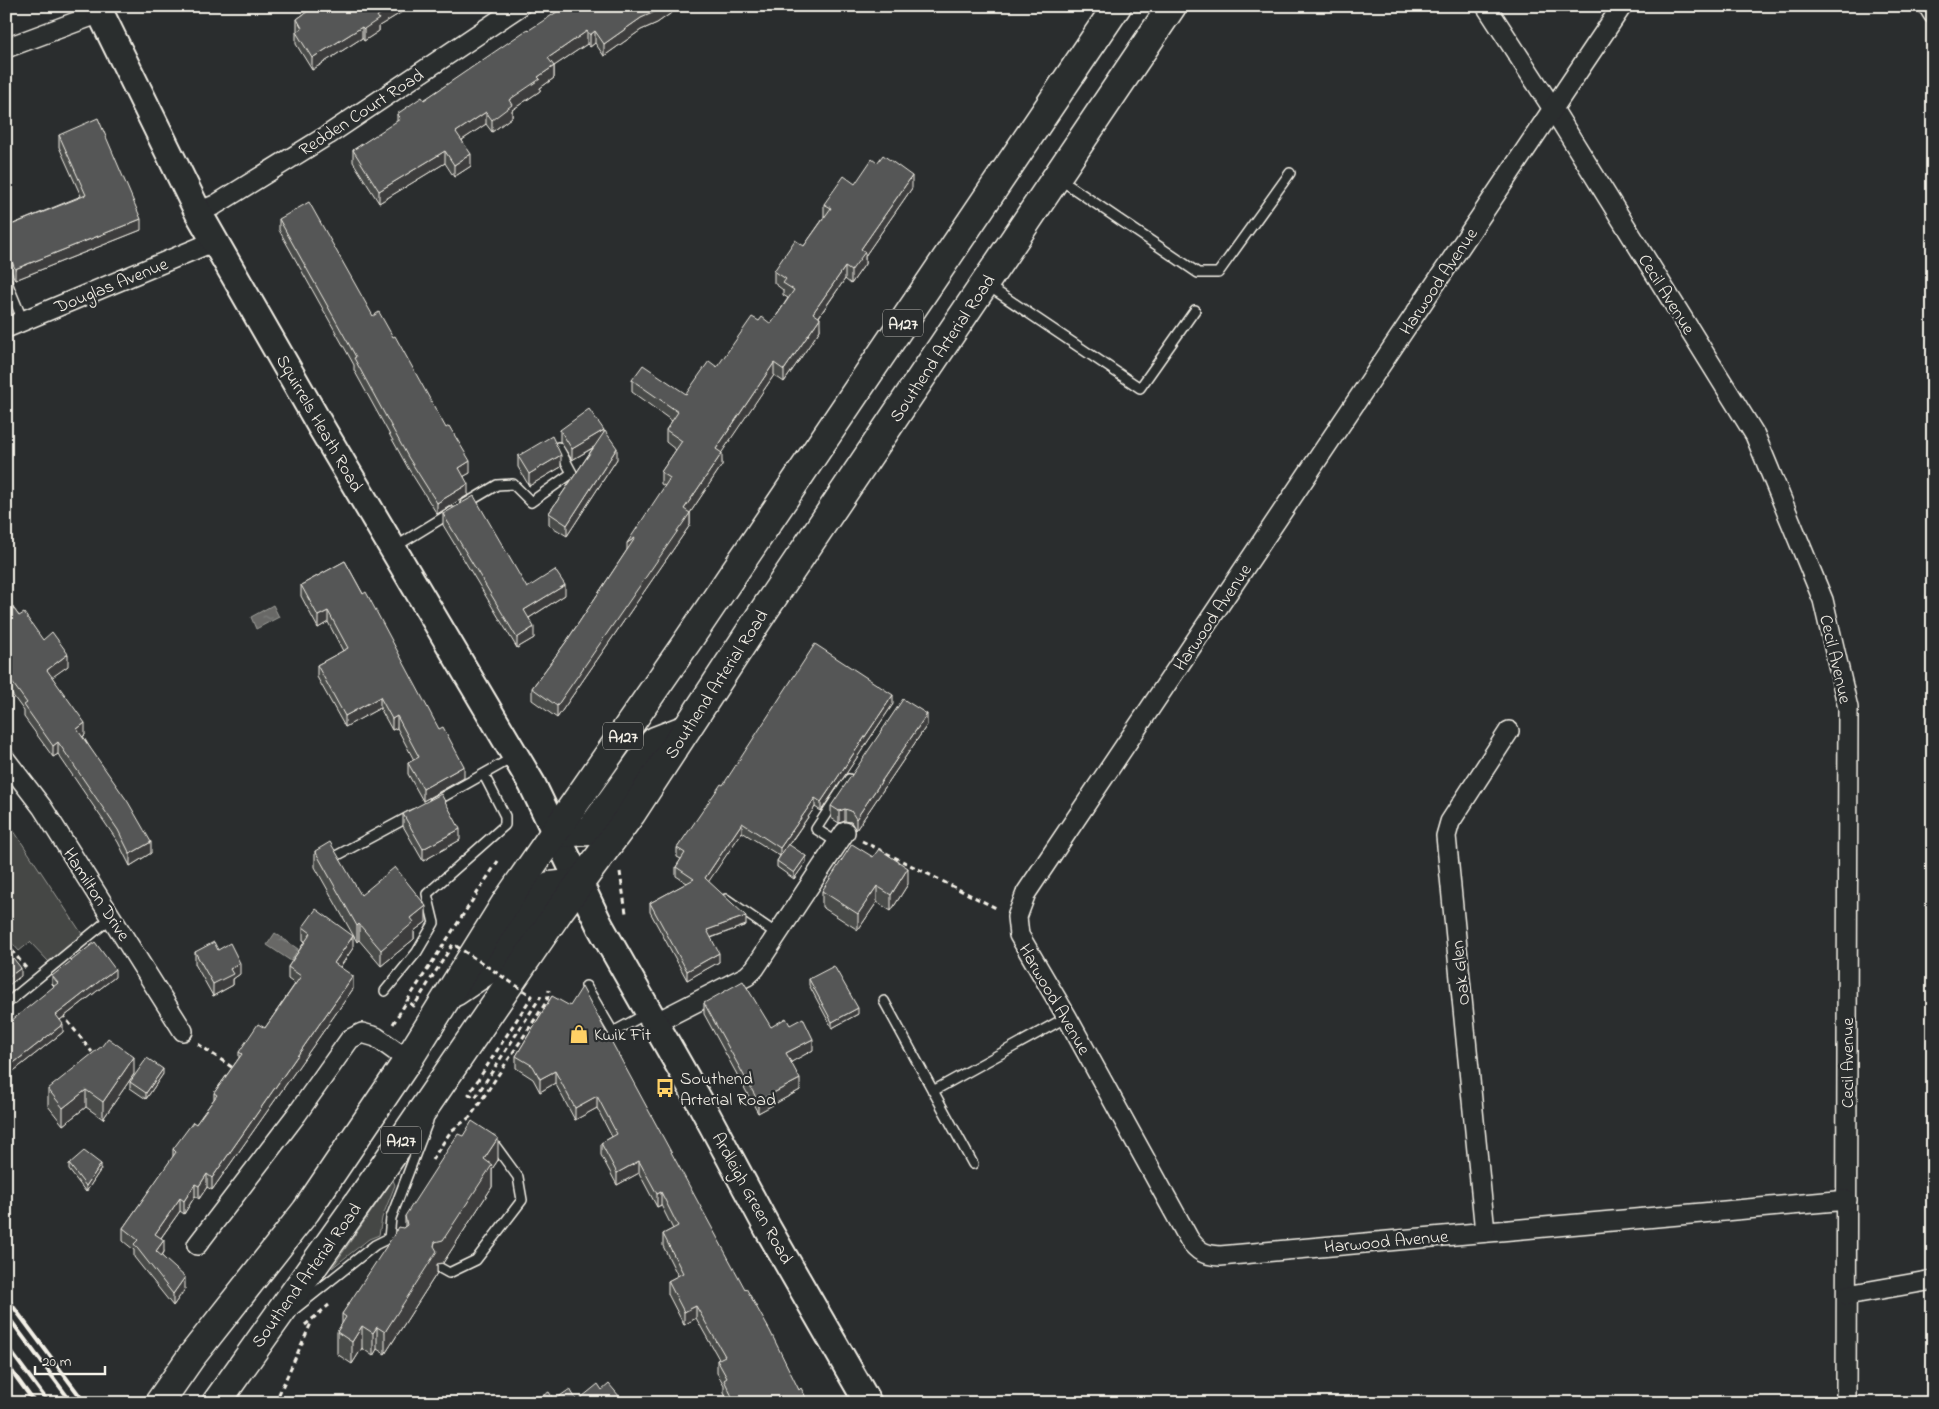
<svg xmlns="http://www.w3.org/2000/svg" width="1939" height="1409" font-family="'Indie Flower',sans-serif">
  <style>
    .grass { fill: #444645; stroke: #9c9c96 }
    .water { fill: url(#water-ripples); stroke: #9f9f9a }
    .lines { fill: none; stroke-linecap: round; stroke-linejoin: round }
    .lane-casing { stroke: #f4f1e8; stroke-width: 12 }
    .street-casing { stroke: #f4f1e8; stroke-width: 22 }
    .secondary-casing { stroke: #f4f1e8; stroke-width: 30 }
    .highway-casing { stroke: #f4f1e8; stroke-width: 31 }
    .path { stroke: #f4f1e8; stroke-width: 3; stroke-dasharray: 5 4; stroke-linecap: butt }
    .lane { stroke: #2a2d2e; stroke-width: 9 }
    .street { stroke: #2a2d2e; stroke-width: 19 }
    .secondary { stroke: #2a2d2e; stroke-width: 26 }
    .highway { stroke: #2a2d2e; stroke-width: 28 }
    .rail { stroke: #f4f1e8; stroke-width: 4 }
    .path-bridge { stroke: #f4f1e8; stroke-width: 3; stroke-dasharray: 5 4; stroke-linecap: butt }
    .wall { fill: #494b4a; stroke: #f4f1e8 }
    .shaded-wall { fill: #3c3d3c; stroke: #f4f1e8 }
    .building { fill: #555756; stroke: #f4f1e8 }
    .labels { text-anchor: middle; stroke-width: 4.5; stroke-linejoin: round; paint-order: stroke }
    .shield { fill: #2a2d2e; stroke: #b7b6b0; stroke-width: 1 }
    .shield-label { font-size: 16px; font-weight: bold; fill: #f4f1e8 }
    .street-label { font-size: 18px; fill: #f4f1e8; stroke: #2a2d2e }
    .poi-label { font-size: 18px; fill: #f4f1e8; stroke: #2a2d2e; text-anchor: start }
  </style>
  <defs>
    <pattern id="water-ripples" width="26" height="14" patternUnits="userSpaceOnUse" patternTransform="scale(1.25)"><rect width="26" height="14" fill="#676866"/><path d="M2 4q2-2 4 0t4 0M15 11q2-2 4 0t4 0" fill="none" stroke="#7d7e7c"/></pattern>
  </defs>
  <rect width="100%" height="100%" fill="#2a2d2e"/>
  <filter id="ink" filterUnits="userSpaceOnUse"><feTurbulence type="fractalNoise" baseFrequency=".02" numOctaves="2"/><feDisplacementMap in="SourceGraphic" scale="10" xChannelSelector="R" yChannelSelector="G"/><feConvolveMatrix kernelMatrix="1 2 1 2 8 2 1 2 1" color-interpolation-filters="sRGB"/></filter>
  <g filter="url(#ink)">
    <g class="grass">
      <polygon points="6,819 82,934 49,962 30,942 19,951 6,936"/>
      <polygon points="393,1180 395,1185 382,1218 379,1235 369,1239 332,1268"/>
    </g>
    <g class="water">
      <polygon points="273,605 279,617 256,629 251,617"/>
      <polygon points="275,933 298,949 291,961 267,945"/>
    </g>
    <g class="lines">
      <g class="lane-casing">
        <g id="lane">
          <polyline points="1058,178 1198,273 1218,273 1290,173"/>
          <polyline points="6,280 23,321"/>
          <polyline points="987,285 1140,388 1195,310"/>
          <polyline points="465,504 497,485 513,484 531,502 572,473 558,447"/>
          <polyline points="395,547 452,512"/>
          <polyline points="434,802 514,757"/>
          <polyline points="838,843 816,829 849,779"/>
          <polyline points="336,856 414,814"/>
          <polyline points="726,899 777,934"/>
          <polyline points="586,986 613,1032 646,1014"/>
          <polyline points="385,991 417,952 434,923 427,894 505,825 505,816 484,775"/>
          <polyline points="884,1001 973,1164"/>
          <polyline points="6,1004 112,917"/>
          <polyline points="933,1091 1067,1017"/>
          <polyline points="389,1238 391,1218 428,1121"/>
          <polyline points="440,1268 449,1273 476,1260 522,1200 518,1177 491,1140"/>
          <polyline points="296,1308 375,1245 389,1238"/>
        </g>
      </g>
      <g class="street-casing">
        <g id="street">
          <polyline points="1486,6 1553,109 1755,435 1823,600 1848,708 1846,1403"/>
          <path d="M1622 6 1026 893 1017 917 1019 935 1067 1017 1189 1239C1198 1252 1205 1255 1220 1256L1847 1200"/>
          <polyline points="1928,6 1933,14"/>
          <polyline points="6,48 100,13"/>
          <polyline points="198,212 215,205 328,135 520,6"/>
          <polyline points="6,328 215,241"/>
          <polyline points="6,760 42,807 183,1031"/>
          <polyline points="655,1023 747,976 755,968 845,832"/>
          <polyline points="1485,1232 1446,836 1450,822 1509,731"/>
          <polyline points="197,1245 297,1114 350,1039 362,1033 376,1037 408,1060"/>
          <polyline points="1847,1295 1933,1280"/>
        </g>
      </g>
      <g class="secondary-casing">
        <polyline id="secondary" points="97,6 198,212 321,427 532,784 600,926 701,1104 768,1229 868,1403"/>
      </g>
      <g class="highway-casing">
        <g id="highway">
          <polyline points="556,833 590,831 655,741 686,729"/>
          <polyline points="455,992 489,969 550,886 580,883"/>
          <polyline points="159,1403 191,1357 306,1211 408,1060 507,901 689,639 1117,6"/>
          <polyline points="216,1403 383,1168 559,911 631,814 765,609 1172,6"/>
        </g>
      </g>
      <g class="path">
        <polyline points="862,841 998,909"/>
        <polyline points="620,872 626,913"/>
        <polyline points="6,943 26,968"/>
        <polyline points="62,1014 92,1052"/>
        <polyline points="393,1024 407,1001"/>
        <polyline points="198,1044 236,1070"/>
        <polyline points="432,1160 451,1131 470,1117 479,1104 547,1001 549,990"/>
        <polyline points="305,1325 329,1305"/>
        <polyline points="275,1403 312,1321"/>
      </g>
      <use href="#lane" class="lane"/>
      <use href="#street" class="street"/>
      <use href="#secondary" class="secondary"/>
      <use href="#highway" class="highway"/>
      <g class="rail">
        <polyline points="6,1297 85,1403"/>
        <polyline points="6,1314 72,1403"/>
        <polyline points="6,1345 49,1403"/>
        <polyline points="6,1363 35,1403"/>
      </g>
      <polyline class="path-bridge" points="498,861 407,1001 414,1006 453,944 532,996 469,1094 475,1098 541,996"/>
    </g>
    <g class="wall">
      <polygon points="315,6 404,6 402,8 402,12 379,26 379,31 364,41 362,38 312,70 296,44 296,32 297,31 297,19"/>
      <polygon points="677,6 677,9 657,23 641,30 604,56 595,43 590,47 587,44 554,66 554,78 540,88 540,91 512,110 512,117 492,132 486,124 462,140 471,166 454,177 445,163 379,203 353,162 353,150 397,122 397,114 424,100 529,30"/>
      <polygon points="59,135 141,230 15,280 6,259 6,227 81,196 59,147"/>
      <polygon points="855,184 912,188 865,256 865,264 851,284 845,279 819,317 820,330 784,382 774,375 721,453 722,465 690,513 690,525 557,718 532,700 532,688 566,642 627,550 665,486 661,484 661,472 676,450 666,442 666,430 672,421 632,392 632,380 686,394 717,367 759,321 771,324 788,298 783,295 783,290 774,283 774,271 804,246 825,216 824,216 824,204"/>
      <polygon points="279,219 373,316 470,473 464,476 468,495 437,514 408,468 354,370 354,365 279,230"/>
      <polygon points="560,430 604,431 617,459 567,536 549,525 549,513 593,448 572,460 560,441"/>
      <polygon points="518,456 561,467 529,486 518,467"/>
      <polygon points="443,514 527,588 565,595 529,618 534,638 517,648 443,525"/>
      <polygon points="345,561 464,778 423,801 408,774 408,763 414,760 397,728 392,730 380,708 345,727 317,677 317,665 343,651 328,622 318,628 301,596 301,585"/>
      <polygon points="6,598 19,616 68,666 52,677 85,735 83,736 151,853 130,866 118,842 58,754 53,757 24,717 24,711 6,686"/>
      <polygon points="893,704 821,811 815,807 789,845 806,862 794,879 777,867 777,861 780,856 742,832 708,881 746,925 711,938 719,962 687,980 650,912 650,903 687,883 676,876 676,867 681,859 677,857 677,848 723,785"/>
      <polygon points="927,725 856,830 851,822 845,821 839,823 831,818 831,806"/>
      <polygon points="403,814 460,840 423,861 403,826"/>
      <polygon points="315,851 361,895 426,922 414,931 414,939 381,966 359,940 357,942 315,867"/>
      <polygon points="873,857 908,884 891,911 877,902 858,930 822,907 822,891"/>
      <polygon points="303,927 353,948 340,967 353,989 212,1190 207,1187 199,1199 195,1196 184,1214 180,1211 161,1238 164,1252 162,1256 185,1289 173,1306 134,1257 134,1250 123,1241 123,1228 173,1157 173,1149 196,1124 214,1099 214,1093 239,1058 239,1052 265,1028 295,984 288,979 288,967 305,941 303,940"/>
      <polygon points="218,950 240,974 233,979 233,985 213,996 195,964 195,952"/>
      <polygon points="52,976 115,977 60,1020 63,1032 6,1077 54,986 52,984"/>
      <polygon points="809,979 858,1014 832,1028 809,985"/>
      <polygon points="552,996 799,1390 809,1403 729,1403 724,1392 724,1385 717,1373 717,1360 719,1359 696,1318 684,1325 668,1294 668,1281 678,1276 663,1246 663,1234 673,1229 661,1205 657,1207 639,1173 617,1185 601,1155 601,1143 612,1137 597,1108 575,1120 555,1083 540,1092 533,1079 516,1068 516,1056"/>
      <polygon points="704,1003 771,1027 790,1025 813,1050 791,1062 800,1090 758,1113 704,1014"/>
      <polygon points="134,1074 103,1119 86,1107 63,1125 48,1106 48,1089"/>
      <polygon points="163,1074 146,1099 130,1088 130,1082"/>
      <polygon points="498,1160 492,1169 492,1187 443,1263 437,1264 437,1273 385,1354 377,1349 373,1356 362,1348 352,1364 337,1354 337,1332 342,1324 342,1314 403,1228 405,1226 405,1216"/>
      <polygon points="69,1164 101,1169 86,1192 69,1170"/>
    </g>
    <g class="shaded-wall">
      <polygon points="393,6 404,6 402,8 402,12 379,26 379,31 364,41 364,29 377,16"/>
      <polygon points="664,6 677,6 677,9 657,23 641,30 604,56 604,44 641,18"/>
      <polygon points="362,27 362,38 312,70 312,58"/>
      <polygon points="587,31 587,44 548,70 548,58"/>
      <polygon points="595,31 595,43 590,47 590,35"/>
      <polygon points="554,66 554,78 540,88 540,91 512,110 512,117 492,132 492,120 509,100 538,77"/>
      <polygon points="486,112 486,124 456,144 456,132"/>
      <polygon points="445,151 445,163 379,203 379,191"/>
      <polygon points="471,154 471,166 454,177 454,165"/>
      <polygon points="912,176 912,188 865,256 865,264 851,284 851,271 861,249"/>
      <polygon points="141,219 141,230 15,280 15,269"/>
      <polygon points="845,267 845,279 813,325 813,313"/>
      <polygon points="820,318 820,330 784,382 784,370"/>
      <polygon points="774,363 774,375 716,461 716,449"/>
      <polygon points="604,430 604,441 572,460 572,449"/>
      <polygon points="617,448 617,459 567,536 567,525"/>
      <polygon points="722,453 722,465 690,513 690,525 557,718 557,706 684,509"/>
      <polygon points="561,455 561,467 529,486 529,474"/>
      <polygon points="470,461 470,473 459,479 459,468"/>
      <polygon points="468,484 468,495 437,514 437,503"/>
      <polygon points="635,538 627,555 627,543"/>
      <polygon points="565,585 565,595 524,621 524,610"/>
      <polygon points="328,611 328,622 318,628 318,616"/>
      <polygon points="534,627 534,638 517,648 517,638"/>
      <polygon points="68,654 68,666 47,681 47,670"/>
      <polygon points="893,695 893,704 821,811 821,802"/>
      <polygon points="380,697 380,708 345,727 345,716"/>
      <polygon points="927,714 927,725 856,830 856,819"/>
      <polygon points="397,716 397,728 392,730 392,719"/>
      <polygon points="85,723 85,735 77,740 77,729"/>
      <polygon points="58,742 58,754 53,757 53,746"/>
      <polygon points="464,766 464,778 423,801 423,789"/>
      <polygon points="815,798 815,807 780,857 780,848"/>
      <polygon points="845,809 845,821 839,823 839,811"/>
      <polygon points="742,823 742,832 705,887 705,878"/>
      <polygon points="460,829 460,840 423,861 423,849"/>
      <polygon points="151,842 151,853 130,866 130,854"/>
      <polygon points="806,856 806,862 794,879 794,873"/>
      <polygon points="908,868 908,884 891,911 891,895"/>
      <polygon points="877,886 877,902 858,930 858,914"/>
      <polygon points="426,906 426,922 414,931 414,939 381,966 381,950 411,918"/>
      <polygon points="746,916 746,925 707,939 707,930"/>
      <polygon points="359,924 359,940 357,942 357,926"/>
      <polygon points="353,936 353,948 334,976 334,963"/>
      <polygon points="719,953 719,962 687,980 687,971"/>
      <polygon points="240,963 240,974 233,979 233,985 213,996 213,984 230,969"/>
      <polygon points="21,968 21,976 6,987 6,979"/>
      <polygon points="115,969 115,977 56,1023 56,1015"/>
      <polygon points="353,976 353,989 212,1190 212,1178"/>
      <polygon points="858,1008 858,1014 832,1028 832,1022"/>
      <polygon points="63,1024 63,1032 6,1077 6,1069"/>
      <polygon points="813,1039 813,1050 786,1065 786,1053"/>
      <polygon points="134,1057 134,1074 103,1119 103,1102"/>
      <polygon points="163,1069 163,1074 146,1099 146,1093"/>
      <polygon points="555,1071 555,1083 540,1092 540,1079"/>
      <polygon points="800,1079 800,1090 758,1113 758,1101"/>
      <polygon points="86,1090 86,1107 63,1125 63,1108"/>
      <polygon points="597,1096 597,1108 575,1120 575,1108"/>
      <polygon points="498,1138 498,1160 492,1169 492,1187 443,1263 437,1264 437,1273 385,1354 385,1332 434,1246 435,1242 484,1159"/>
      <polygon points="639,1161 639,1173 617,1185 617,1173"/>
      <polygon points="101,1164 101,1169 86,1192 86,1186"/>
      <polygon points="207,1174 207,1187 199,1199 199,1186"/>
      <polygon points="195,1184 195,1196 184,1214 184,1201"/>
      <polygon points="661,1192 661,1205 657,1207 657,1194"/>
      <polygon points="180,1198 180,1211 155,1246 155,1234"/>
      <polygon points="164,1240 164,1252 156,1263 156,1251"/>
      <polygon points="185,1277 185,1289 173,1306 173,1294"/>
      <polygon points="696,1306 696,1318 684,1325 684,1312"/>
      <polygon points="362,1326 362,1348 352,1364 352,1342"/>
      <polygon points="377,1327 377,1349 373,1356 373,1333"/>
    </g>
    <g class="building">
      <polygon points="315,6 393,6 377,16 379,19 364,29 362,27 312,58 296,32 302,28 297,19"/>
      <polygon points="566,6 664,6 657,11 641,18 604,44 595,31 590,35 587,31 548,58 554,66 538,77 540,79 509,100 512,105 492,120 486,112 456,132 471,154 454,165 445,151 379,191 353,150 400,119 397,114 422,97 424,100 528,29 529,30"/>
      <polygon points="98,118 141,219 15,269 6,247 6,227 86,195 59,135"/>
      <polygon points="883,155 912,176 861,249 865,252 851,271 845,267 813,313 820,318 784,370 774,363 716,449 722,453 684,509 690,513 557,706 532,688 566,642 635,538 627,543 670,478 661,472 682,441 666,430 678,412 632,380 643,365 686,394 709,361 717,367 752,317 759,321 762,317 771,324 794,290 783,283 786,279 774,271 795,240 804,246 831,208 824,204 844,176 855,184 872,159 877,163"/>
      <polygon points="309,202 373,316 379,312 393,337 395,336 446,428 449,426 470,461 459,468 468,484 437,503 408,457 354,358 356,357 279,219"/>
      <polygon points="589,409 604,430 572,449 560,430"/>
      <polygon points="605,431 617,448 567,525 549,513"/>
      <polygon points="552,436 561,455 529,474 518,456"/>
      <polygon points="474,496 527,588 555,570 565,585 524,610 534,627 517,638 443,514"/>
      <polygon points="345,561 363,594 366,592 439,729 443,727 464,766 423,789 408,763 419,757 397,716 392,719 380,697 345,716 317,665 348,648 328,611 318,616 301,585"/>
      <polygon points="6,598 19,616 24,613 43,640 52,632 68,654 47,670 85,723 77,729 128,802 151,842 130,854 118,830 58,742 53,746 24,705 27,703 6,674"/>
      <polygon points="815,644 893,695 821,802 815,798 780,848 742,823 705,878 746,916 707,930 719,953 687,971 650,903 694,879 676,867 685,853 677,848 721,784 723,785"/>
      <polygon points="903,699 927,714 856,819 851,811 845,809 839,811 831,806"/>
      <polygon points="441,794 460,829 423,849 403,814"/>
      <polygon points="330,842 361,895 395,867 426,906 411,918 414,922 381,950 359,924 357,926 315,851"/>
      <polygon points="788,844 806,856 794,873 777,861"/>
      <polygon points="852,844 873,857 879,849 908,868 891,895 877,886 858,914 822,891"/>
      <polygon points="316,909 353,936 334,963 353,976 212,1178 207,1174 199,1186 195,1184 184,1201 180,1198 155,1234 164,1240 156,1251 185,1277 173,1294 134,1244 138,1240 123,1228 176,1152 173,1149 193,1122 196,1124 217,1095 214,1093 242,1054 239,1052 258,1024 265,1028 301,976 288,967 311,933 303,927"/>
      <polygon points="95,942 115,969 56,1015 63,1024 6,1069 6,1025 58,983 52,976"/>
      <polygon points="214,942 218,950 230,943 240,963 230,969 233,974 213,984 195,952"/>
      <polygon points="6,949 21,968 6,979"/>
      <polygon points="834,966 858,1008 832,1022 809,979"/>
      <polygon points="743,981 771,1027 786,1018 790,1025 803,1018 813,1039 786,1053 800,1079 758,1101 704,1003"/>
      <polygon points="582,987 745,1289 746,1288 770,1331 799,1390 801,1388 809,1403 735,1403 724,1380 727,1378 717,1360 725,1356 696,1306 684,1312 668,1281 683,1273 663,1234 678,1226 661,1192 657,1194 639,1161 617,1173 601,1143 617,1134 597,1096 575,1108 555,1071 540,1079 533,1066 516,1056 552,996 570,1006"/>
      <polygon points="108,1038 134,1057 103,1102 86,1090 63,1108 48,1089 102,1046"/>
      <polygon points="147,1058 163,1069 146,1093 130,1082"/>
      <polygon points="472,1121 498,1138 484,1159 492,1165 443,1240 435,1242 434,1246 437,1251 385,1332 377,1327 373,1333 362,1326 352,1342 337,1332 346,1317 342,1314 399,1227 403,1228 407,1225 405,1216 458,1134 463,1136"/>
      <polygon points="84,1151 101,1164 86,1186 69,1164"/>
      <polygon points="598,1384 602,1390 609,1384 625,1403 520,1403 532,1395 535,1400 549,1392 554,1400 570,1389 577,1401"/>
    </g>
  </g>
  <defs>
    <g id="shop-bare" transform="scale(1.5)"><path d="M-5-2.5h2.3a2.7 3.5 0 0 1 5.4 0H5L5.5 6h-11ZM-1.5-2.5h3a1.5 2.3 0 0 0-3 0Z" fill="#ffd166" stroke="#2a2d2e" stroke-width="2.5" paint-order="stroke"/></g>
    <g id="bus-bare" transform="scale(1.5)"><path d="M-5-6H5V4H4V6H2V4H-2V6H-4V4H-5ZM-3.5-4V0h7V-4ZM-3.5 1.2v1.5H-2V1.2ZM2 1.2v1.5H3.5V1.2Z" fill="#ffd166" stroke="#2a2d2e" stroke-width="2.5" paint-order="stroke"/></g>
  </defs>
  <g fill-rule="evenodd">
    <use href="#shop-bare" x="579" y="1034"/>
    <use href="#bus-bare" x="665" y="1088"/>
  </g>
  <g class="labels">
    <g class="shield">
      <rect x="883" y="309.5" width="40" height="27" rx="4"/>
      <rect x="603" y="722.5" width="40" height="27" rx="4"/>
      <rect x="381" y="1126.5" width="40" height="27" rx="4"/>
    </g>
    <g class="shield-label">
      <text x="903" y="329">A127</text>
      <text x="623" y="742">A127</text>
      <text x="401" y="1146">A127</text>
    </g>
    <g class="street-label">
      <text transform="translate(361 112) rotate(-33)" y="6">Redden Court Road</text>
      <text transform="translate(1438 281) rotate(-56)" y="6">Harwood Avenue</text>
      <text transform="translate(111 285) rotate(-22)" y="6">Douglas Avenue</text>
      <text transform="translate(1667 294) rotate(58)" y="6">Cecil Avenue</text>
      <text transform="translate(942 348) rotate(-56)" y="6">Southend Arterial Road</text>
      <text transform="translate(320 423) rotate(60)" y="6">Squirrels Heath Road</text>
      <text transform="translate(1212 617) rotate(-56)" y="6">Harwood Avenue</text>
      <text transform="translate(1836 659) rotate(77)" y="6">Cecil Avenue</text>
      <text transform="translate(716 684) rotate(-57)" y="6">Southend Arterial Road</text>
      <text transform="translate(97 894) rotate(57)" y="6">Hamilton Drive</text>
      <text transform="translate(1460 973) rotate(-96)" y="6">Oak Glen</text>
      <text transform="translate(1055 999) rotate(60)" y="6">Harwood Avenue</text>
      <text transform="translate(1847 1063) rotate(-90)" y="6">Cecil Avenue</text>
      <text transform="translate(753 1198) rotate(61)" y="6">Ardleigh Green Road</text>
      <text transform="translate(1386 1241) rotate(-5)" y="6">Harwood Avenue</text>
      <text transform="translate(306 1275) rotate(-54)" y="6">Southend Arterial Road</text>
    </g>
    <g class="poi-label">
      <text x="594" y="1040">Kwik Fit</text>
      <text x="680" y="1084">Southend<tspan x="680" dy="21">Arterial Road</tspan></text>
    </g>
  </g>
  <rect width="1939" height="1409" fill="none" stroke="#2a2d2e" stroke-width="25"/>
  <rect x="12" y="12" width="1914" height="1384" fill="none" stroke="#f4f1e8" stroke-width="2" filter="url(#ink)"/>
  <path d="M35 1366v8h70v-8" fill="none" stroke="#f4f1e8" stroke-width="2.5"/>
  <text x="42" y="1366" font-size="15" fill="#f4f1e8" stroke="#2a2d2e" stroke-width="4" paint-order="stroke">20 m</text>
</svg>
